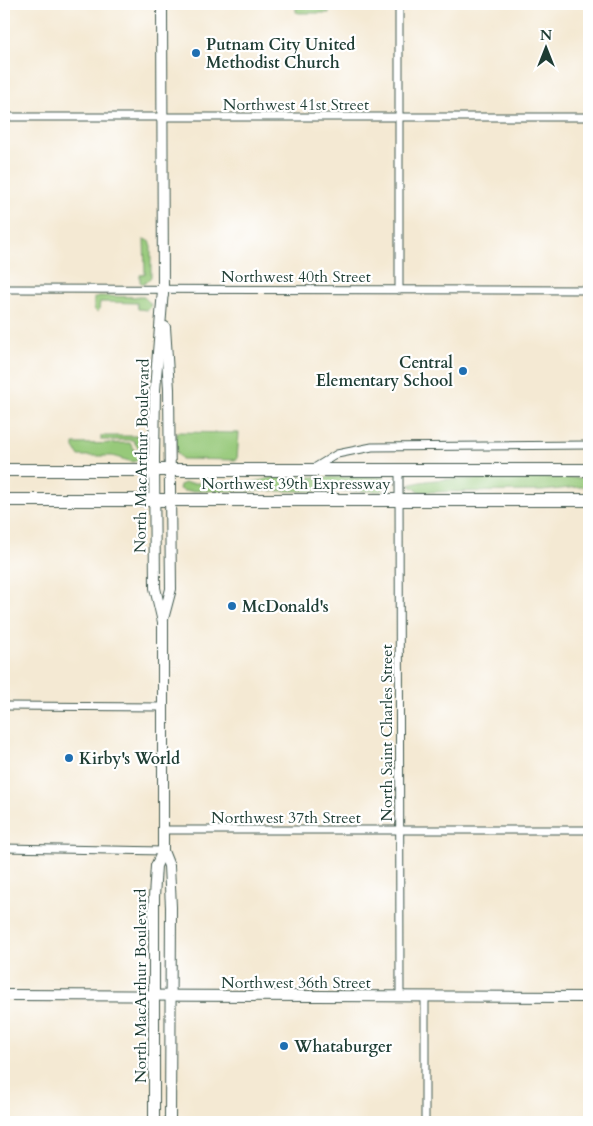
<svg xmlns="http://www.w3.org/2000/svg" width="593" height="1126" font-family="Cardo,serif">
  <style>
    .green { fill: #97c97a; stroke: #5b8357 }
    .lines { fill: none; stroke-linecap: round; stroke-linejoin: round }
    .street-casing { stroke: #3f574c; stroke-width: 9 }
    .secondary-casing { stroke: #3f574c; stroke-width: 12 }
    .highway-casing { stroke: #3f574c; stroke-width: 14 }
    .street { stroke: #fff; stroke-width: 7 }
    .secondary { stroke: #fff; stroke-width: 10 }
    .highway { stroke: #fff; stroke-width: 12 }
    .poi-dot { fill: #1f6fb2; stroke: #fff; stroke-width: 2 }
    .labels { text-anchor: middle; stroke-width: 4.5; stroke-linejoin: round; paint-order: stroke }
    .poi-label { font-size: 16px; font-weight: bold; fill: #1f3d34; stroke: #fff; text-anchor: start }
    .street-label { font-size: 16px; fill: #1f3d34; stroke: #fff }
  </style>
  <rect width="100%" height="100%" fill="#fff"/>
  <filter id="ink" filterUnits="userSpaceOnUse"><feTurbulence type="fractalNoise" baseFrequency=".02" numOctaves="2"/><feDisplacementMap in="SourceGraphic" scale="10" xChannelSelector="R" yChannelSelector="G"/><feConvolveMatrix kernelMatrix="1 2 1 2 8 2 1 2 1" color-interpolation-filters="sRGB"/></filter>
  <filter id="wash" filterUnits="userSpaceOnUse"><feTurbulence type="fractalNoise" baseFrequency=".0096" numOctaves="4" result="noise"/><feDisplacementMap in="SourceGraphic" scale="20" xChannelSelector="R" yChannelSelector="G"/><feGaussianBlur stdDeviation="1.12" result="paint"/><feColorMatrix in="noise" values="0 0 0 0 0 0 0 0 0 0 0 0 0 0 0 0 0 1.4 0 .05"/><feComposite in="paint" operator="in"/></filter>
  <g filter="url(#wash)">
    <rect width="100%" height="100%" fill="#f4e9d3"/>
    <g class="green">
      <polygon points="296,4 354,4 354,6 336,6 335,10 329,9 329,13 299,13 296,12"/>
      <polygon points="144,239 151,242 151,277 144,284 140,282 140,275 145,274"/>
      <polygon points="99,296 144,297 150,303 151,307 148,310 138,309 137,303 100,302 99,310 97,312 94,309 94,298"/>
      <polygon points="176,432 239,433 237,460 182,459 177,453"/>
      <polygon points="101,436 150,436 150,451 144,458 133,440 101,440"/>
      <polygon points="130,443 140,459 133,462 112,456 79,456 74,448 74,444"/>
      <polygon points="274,477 382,477 387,481 386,487 382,491 184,491 179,489 180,485 185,483 250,483"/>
      <path d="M494 477 589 478V486L542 491 420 492 409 485C436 476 467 481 494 477Z"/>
    </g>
  </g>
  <g filter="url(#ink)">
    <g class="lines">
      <g class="street-casing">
        <g id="street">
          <polyline points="4,117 589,117"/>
          <polyline points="4,289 589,290"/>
          <polyline points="399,290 399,4"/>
          <polyline points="314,468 337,454 372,447 589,445"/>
          <polyline points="399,468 400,997"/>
          <polyline points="4,706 163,707"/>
          <polyline points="163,830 589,830"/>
          <polyline points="4,848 163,851"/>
          <polyline points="425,997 425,1122"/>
          <polyline points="4,1122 15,1122"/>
        </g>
      </g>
      <g class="secondary-casing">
        <g id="secondary">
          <polyline points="162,4 163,295"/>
          <polyline points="163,290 155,390 154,458 155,588 163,622 163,851 169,866 171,907 170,1122"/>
          <polyline points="163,619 171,589 169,389 165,327"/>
          <polyline points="4,995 589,997"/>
          <polyline points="154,1122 154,897 156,866 163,851"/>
        </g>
      </g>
      <g class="highway-casing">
        <g id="highway">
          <polyline points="4,470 589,470"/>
          <polyline points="4,500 589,500"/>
        </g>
      </g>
      <use href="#street" class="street"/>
      <use href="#secondary" class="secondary"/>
      <use href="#highway" class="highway"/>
    </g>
  </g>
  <g class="poi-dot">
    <circle cx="196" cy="53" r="5"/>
    <circle cx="463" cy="371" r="5"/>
    <circle cx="232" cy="606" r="5"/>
    <circle cx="69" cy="758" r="5"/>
    <circle cx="284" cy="1046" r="5"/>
  </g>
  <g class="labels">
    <g class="poi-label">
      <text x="206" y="50">Putnam City United<tspan x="206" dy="18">Methodist Church</tspan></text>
      <text x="453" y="368" text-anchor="end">Central<tspan x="453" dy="18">Elementary School</tspan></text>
      <text x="242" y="612">McDonald's</text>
      <text x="79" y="764">Kirby's World</text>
      <text x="294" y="1052">Whataburger</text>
    </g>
    <g class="street-label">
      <text x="296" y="110">Northwest 41st Street</text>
      <text x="296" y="282">Northwest 40th Street</text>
      <text transform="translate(141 456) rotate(-89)" y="6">North MacArthur Boulevard</text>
      <text x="296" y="489">Northwest 39th Expressway</text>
      <text transform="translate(386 733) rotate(-90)" y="6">North Saint Charles Street</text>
      <text x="286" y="823">Northwest 37th Street</text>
      <text x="296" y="988">Northwest 36th Street</text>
      <text transform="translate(140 986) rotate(-90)" y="6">North MacArthur Boulevard</text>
    </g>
  </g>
  <rect width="593" height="1126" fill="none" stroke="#fff" stroke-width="20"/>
  <g transform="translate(546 48)" stroke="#ffffff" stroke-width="4" paint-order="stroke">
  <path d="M0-4L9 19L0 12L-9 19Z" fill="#1f3d34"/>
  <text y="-8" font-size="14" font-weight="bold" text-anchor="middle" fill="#1f3d34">N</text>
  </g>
</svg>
